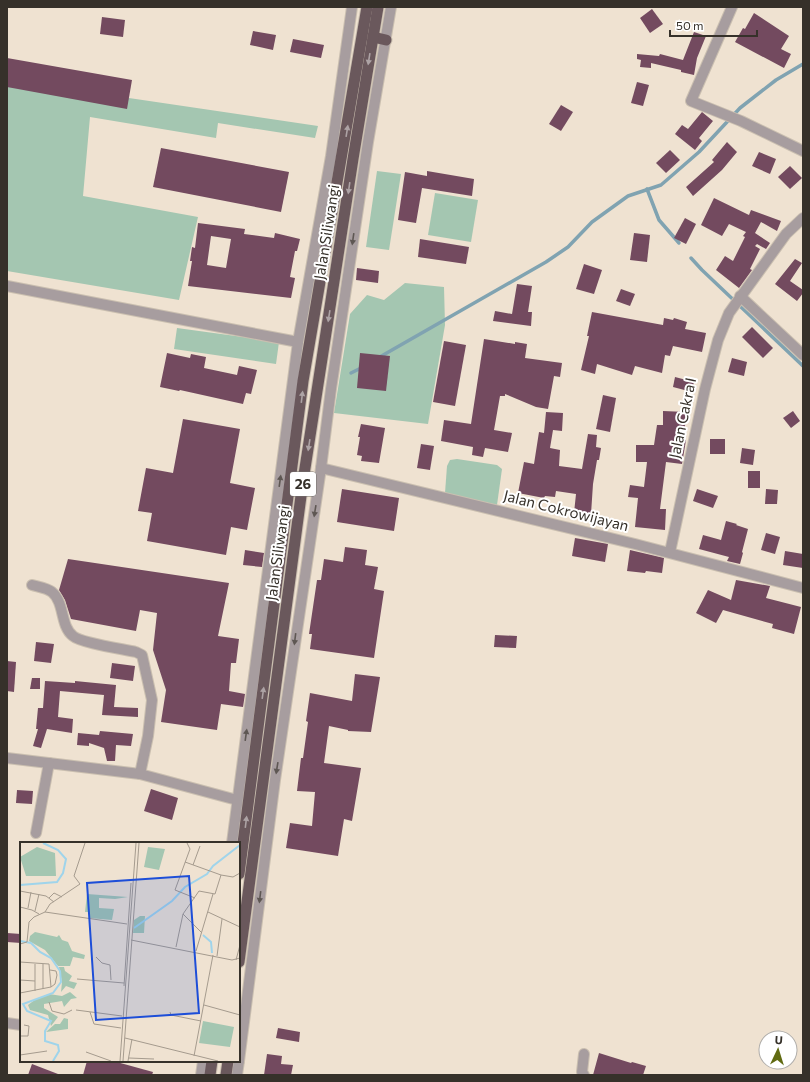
<svg xmlns="http://www.w3.org/2000/svg" width="810" height="1082" font-family="Commissioner,sans-serif">
  <style>
    .green { fill: #a4c6b1 }
    .lines { fill: none; stroke-linecap: round; stroke-linejoin: round }
    .stream { stroke: #80a3b1; stroke-width: 3.5 }
    .building { fill: #734a5f; fill-rule: evenodd }
    .minor-casing { stroke: #cabfb0; stroke-width: 12 }
    .tertiary-casing { stroke: #cabfb0; stroke-width: 12 }
    .trunk-casing { stroke: #cabfb0; stroke-width: 13 }
    .minor { stroke: #a79d9f; stroke-width: 10 }
    .tertiary { stroke: #a79d9f; stroke-width: 10 }
    .trunk { stroke: #6a585c; stroke-width: 11 }
    .oneway { fill: #ada3a5 }
    .oneway2 { fill: #5e5753 }
    .labels { text-anchor: middle; stroke-width: 4; stroke-linejoin: round; paint-order: stroke }
    .shield { fill: #fff; stroke: #726f6a; stroke-width: 1 }
    .shield-label { font-size: 14px; font-weight: bold; fill: #36312a }
    .street-label { font-size: 15px; fill: #36312a; stroke: #fff }
    .inset-river { fill: none; stroke: #9fd4eb; stroke-width: 2 }
    .inset-road { fill: none; stroke: #a59b8e; stroke-width: 1 }
    .view { fill: #1d4ed8; fill-opacity: 0.15; stroke: #1d4ed8; stroke-width: 2 }
    .inset-edge { fill: none; stroke: #36312a; stroke-width: 2 }
  </style>
  <rect width="100%" height="100%" fill="#efe2d1"/>
  <g class="green">
    <polygon points="7,80 318,126 315,138 218,123 216,138 90,117 83,196 198,217 179,300 7,271"/>
    <polygon points="377,171 401,174 389,250 366,247"/>
    <polygon points="435,193 478,200 471,242 428,235"/>
    <polygon points="405,283 444,287 445,325 428,424 334,413 350,314 367,295 384,300"/>
    <polygon points="177,328 279,342 276,364 174,349"/>
    <polygon points="457,459 497,465 502,469 497,505 445,493 447,466 450,460"/>
  </g>
  <g class="lines">
    <g class="stream">
      <polyline points="647,189 659,220 679,243"/>
      <polyline points="691,258 702,270 803,366"/>
      <polyline points="378,358 546,262 568,247 592,222 628,196 661,185 699,152 740,108 776,80 803,64"/>
      <polyline points="351,373 363,367"/>
    </g>
  </g>
  <g class="building">
    <polygon points="652,9 663,24 650,33 640,18"/>
    <polygon points="754,13 789,36 781,49 791,54 784,68 735,42 743,28 745,29"/>
    <polygon points="102,17 125,20 123,37 100,34"/>
    <polygon points="253,31 276,35 273,50 250,45"/>
    <polygon points="694,32 706,36 697,58 694,75 681,72 681,70 651,63 651,68 640,67 641,60 637,59 637,54 659,56 660,54 683,60"/>
    <polygon points="293,39 324,45 321,58 290,52"/>
    <polygon points="7,58 132,80 127,109 7,87"/>
    <polygon points="637,82 649,85 643,106 631,103"/>
    <polygon points="561,105 573,112 561,131 549,124"/>
    <polygon points="702,112 713,121 699,138 702,141 695,150 675,134 682,125 688,129"/>
    <polygon points="727,142 737,152 722,170 693,196 686,187 714,162 712,160"/>
    <polygon points="161,148 289,172 281,212 153,187"/>
    <polygon points="670,150 680,160 666,173 656,163"/>
    <polygon points="759,152 776,159 770,174 752,166"/>
    <polygon points="790,166 802,178 790,189 778,177"/>
    <polygon points="427,171 474,179 472,196 422,188 416,223 398,220 405,172 427,176"/>
    <polygon points="714,198 749,215 751,210 781,221 777,231 761,222 755,233 770,243 766,249 757,244 755,246 760,249 750,269 752,270 739,288 716,270 725,256 733,261 745,237 743,236 746,232 729,224 722,236 701,225"/>
    <polygon points="685,218 696,224 686,244 674,238"/>
    <path d="M198 223 245 229 244 234 274 238 275 233 300 239 297 251H295L290 277 295 278 291 298 188 286 192 261H190L192 247 195 248ZM211 236 231 239 226 268 207 265Z"/>
    <polygon points="634,233 650,235 647,262 630,260"/>
    <polygon points="420,239 469,247 466,264 418,257"/>
    <polygon points="795,259 802,263 790,281 803,290 803,293 797,301 775,284"/>
    <polygon points="584,264 602,270 594,294 576,289"/>
    <polygon points="357,268 379,271 378,283 356,280"/>
    <polygon points="517,284 532,286 528,312 532,312 531,326 493,321 495,311 512,314"/>
    <polygon points="621,289 635,294 630,306 616,301"/>
    <polygon points="592,312 663,325 664,318 673,320 674,318 687,322 685,329 706,333 702,352 673,346 670,356 665,355 662,373 635,366 632,375 597,364 595,374 581,370 589,336 587,336"/>
    <polygon points="752,327 773,348 763,358 742,337"/>
    <polygon points="484,339 515,344 515,342 527,344 525,358 562,363 560,377 554,376 548,409 536,407 505,394 505,396 500,396 494,430 512,433 508,452 485,448 483,457 472,455 473,447 441,441 444,420 471,424"/>
    <polygon points="444,341 466,345 455,406 433,402"/>
    <polygon points="167,353 190,358 191,354 206,357 204,368 237,375 239,366 257,370 251,394 246,393 243,404 180,390 179,391 160,387"/>
    <polygon points="360,353 390,356 386,391 357,388"/>
    <polygon points="732,358 747,362 744,376 728,372"/>
    <polygon points="675,377 694,382 692,392 673,387"/>
    <polygon points="603,395 616,398 610,432 596,429"/>
    <polygon points="663,411 686,412 684,440 686,440 682,464 666,462 660,509 666,509 665,530 635,527 638,498 628,497 630,485 644,487 647,462 636,462 636,445 654,445 657,425 663,425"/>
    <polygon points="793,411 800,421 791,428 783,418"/>
    <polygon points="546,412 563,413 562,431 553,430 550,448 560,450 559,466 582,469 588,434 597,435 596,447 601,448 599,460 597,460 593,484 591,514 574,513 576,494 556,491 555,497 545,496 544,498 518,493 524,462 534,464 539,432 544,433"/>
    <polygon points="183,419 240,429 230,483 255,488 247,530 231,527 226,555 147,541 152,513 138,511 146,468 173,473"/>
    <polygon points="361,424 385,428 379,463 361,461 362,456 357,455 360,437 358,437"/>
    <rect x="710" y="439" width="15" height="15"/>
    <polygon points="421,444 434,446 430,470 417,468"/>
    <polygon points="742,448 755,450 753,465 740,463"/>
    <rect x="748" y="471" width="12" height="17"/>
    <polygon points="342,489 399,498 394,531 337,522"/>
    <polygon points="697,489 718,496 713,508 693,501"/>
    <polygon points="766,489 778,490 777,504 765,504"/>
    <polygon points="726,521 737,524 736,525 748,529 742,552 743,553 740,564 727,561 729,557 699,549 703,535 721,540"/>
    <polygon points="766,533 780,537 775,554 761,550"/>
    <polygon points="575,538 608,544 605,562 572,556"/>
    <polygon points="345,547 367,550 365,565 378,567 374,589 384,591 374,658 310,649 312,634 309,634 317,580 321,580 324,559 343,562"/>
    <polygon points="245,550 264,553 262,567 243,565"/>
    <polygon points="630,550 664,558 662,573 646,571 645,573 627,571"/>
    <polygon points="785,551 803,554 803,568 783,565"/>
    <polygon points="68,559 229,583 218,636 239,639 236,663 231,663 229,691 245,694 243,707 221,704 217,730 161,722 166,690 153,650 157,613 140,610 136,631 71,619 65,600 59,590"/>
    <polygon points="736,580 770,586 766,598 801,607 794,634 772,628 773,624 723,610 716,623 696,613 708,590 731,600"/>
    <polygon points="495,635 517,636 516,648 494,647"/>
    <polygon points="36,642 54,644 51,663 34,661"/>
    <polygon points="7,661 16,662 14,692 7,691"/>
    <polygon points="112,663 135,666 133,681 110,678"/>
    <polygon points="355,674 380,677 371,732 348,731 348,730 329,726 324,763 361,768 352,821 344,819 338,856 286,848 290,823 312,826 315,792 297,791 301,758 303,758 308,722 306,721 310,693 352,701"/>
    <polygon points="32,678 40,678 40,689 30,689"/>
    <polygon points="45,681 75,683 75,681 116,685 114,707 138,708 138,717 102,715 104,695 60,691 58,717 73,719 72,733 47,729 41,748 33,746 38,729 36,729 38,708 43,708"/>
    <polygon points="100,731 133,734 131,746 116,745 115,761 107,761 104,748 89,743 89,746 77,745 78,733 99,735"/>
    <polygon points="151,789 178,798 172,820 144,811"/>
    <polygon points="17,790 33,791 32,804 16,803"/>
    <polygon points="7,933 21,934 21,943 7,942"/>
    <polygon points="278,1028 300,1032 299,1042 276,1038"/>
    <polygon points="599,1053 631,1063 632,1062 646,1066 643,1075 593,1075"/>
    <polygon points="267,1054 282,1056 281,1064 293,1065 291,1075 264,1075"/>
    <polygon points="87,1061 113,1061 153,1072 152,1075 83,1075"/>
    <polygon points="32,1064 58,1074 57,1075 28,1075"/>
  </g>
  <g class="lines">
    <g class="minor-casing">
      <g id="minor">
        <polyline points="732,7 691,101 741,121 803,151"/>
        <polyline points="7,286 298,342"/>
        <polyline points="740,296 803,355"/>
        <polyline points="670,552 705,389 718,340 729,313 786,234 803,218"/>
        <path d="M32 585C39 587 47 588 52 592 65 603 60 626 73 636 81 643 123 649 136 652L142 655 152 700 148 736 140 774"/>
        <polyline points="7,758 140,774 237,800"/>
        <polyline points="36,833 49,763"/>
        <polyline points="7,1023 21,1025"/>
        <polyline points="584,1054 582,1072 584,1075"/>
      </g>
    </g>
    <g class="tertiary-casing">
      <g id="tertiary">
        <polyline points="321,468 635,544 803,588"/>
        <polyline points="232,843 298,342 331,156 352,7"/>
        <polyline points="239,1061 275,780 321,468 331,389 368,142 391,7"/>
        <polyline points="201,1075 203,1061"/>
        <polyline points="237,1075 239,1061"/>
      </g>
    </g>
    <g class="trunk-casing">
      <g id="trunk">
        <polyline points="373,37 386,40"/>
        <polyline points="239,874 303,381 367,7"/>
        <polyline points="239,962 303,481 353,159 378,7"/>
        <polyline points="210,1075 212,1061"/>
        <polyline points="226,1075 228,1061"/>
      </g>
    </g>
    <use href="#minor" class="minor"/>
    <use href="#tertiary" class="tertiary"/>
    <use href="#trunk" class="trunk"/>
  </g>
  <defs><path id="oneway-solid" d="M-6-.8H1V-3.2L6.5 0L1 3.2V.8H-6Z"/></defs>
  <g class="oneway">
    <use href="#oneway-solid" transform="translate(369 59) rotate(99)"/>
    <use href="#oneway-solid" transform="translate(347 131) rotate(-81)"/>
    <use href="#oneway-solid" transform="translate(349 188) rotate(98)"/>
    <use href="#oneway-solid" transform="translate(329 316) rotate(99)"/>
    <use href="#oneway-solid" transform="translate(302 397) rotate(-83)"/>
    <use href="#oneway-solid" transform="translate(309 445) rotate(99)"/>
    <use href="#oneway-solid" transform="translate(263 693) rotate(-82)"/>
    <use href="#oneway-solid" transform="translate(246 822) rotate(-83)"/>
  </g>
  <g class="oneway2">
    <use href="#oneway-solid" transform="translate(353 239) rotate(98)"/>
    <use href="#oneway-solid" transform="translate(280 481) rotate(-82)"/>
    <use href="#oneway-solid" transform="translate(315 511) rotate(99)"/>
    <use href="#oneway-solid" transform="translate(295 639) rotate(97)"/>
    <use href="#oneway-solid" transform="translate(246 735) rotate(-82)"/>
    <use href="#oneway-solid" transform="translate(277 768) rotate(99)"/>
    <use href="#oneway-solid" transform="translate(260 897) rotate(97)"/>
  </g>
  <g class="labels">
    <rect class="shield" x="290" y="472" width="26" height="24" rx="3"/>
    <g class="shield-label">
      <text x="303" y="489">26</text>
    </g>
    <g class="street-label">
      <text transform="translate(327 232) rotate(-81)" y="5">Jalan Siliwangi</text>
      <text transform="translate(683 418) rotate(-78)" y="5">Jalan Cakra I</text>
      <text transform="translate(566 511) rotate(14)" y="5">Jalan Cokrowijayan</text>
      <text transform="translate(278 553) rotate(-82)" y="5">Jalan Siliwangi</text>
    </g>
  </g>
  <g transform="translate(20 842)">
    <rect width="220" height="220" fill="#efe2d1"/>
    <path d="M17 5 35 11 36 34H6L0 15ZM128 5 145 7 139 28 124 25ZM67 52 108 55 95 57 79 56V66L94 67 92 78 69 76V70H65ZM120 74H125L124 91H113L114 78ZM15 90 37 95 39 93 42 98 48 100 52 109 65 113 64 117 53 115 50 124H38L25 108 9 99 10 94ZM39 125H44L45 129 52 134 49 139 57 141 54 147 46 144 41 150 42 140ZM50 150 57 156 51 157 44 165 42 159 24 162V166L38 175 31 184 28 173 10 168 8 163 16 157 29 152 42 154ZM44 176 48 177V187L26 190 35 182H40ZM183 179 214 185 210 205 179 201Z" fill="#a4c6b1"/>
    <path class="inset-river" d="M0 43 37 40 43 31 46 17 38 8 23 1M114 86 152 59 165 45 187 32 193 24 220 3M183 93 191 100 192 111M0 99 11 101 20 110 31 116 40 129 41 140 33 151 3 162 7 169 31 179 25 189V199L38 203 39 209 33 219"/>
    <path class="inset-road" d="M167 1 170 7 155 48 175 56M165 20 201 33 213 35 220 31M173 23 180 4M0 49 26 54 34 60M29 56 34 51 42 55M0 65 12 68 19 72M8 66 11 50M15 69 19 52M25 70 107 82M188 70 220 85M163 72 181 90M111 98 212 118 220 116M0 102 7 100 9 80 14 75 25 70 30 62 60 42 54 34 65 1M156 105 163 72 179 49 195 52 201 33M176 109 193 52M197 114 202 77M76 115 82 121 90 123 91 138M216 118 220 103M0 120 29 122 31 145 0 151M15 122V149M23 122V147M30 128 36 129 37 133 35 142 31 145M57 137 104 141M0 138 15 139M104 144 111 41M29 160 32 169 44 172 52 168M184 163 220 173M56 168 102 174M70 170 74 182 101 186M150 170 151 173 181 179M0 194H8L9 184 4 183M105 196 198 219M66 210 91 219M0 213 27 209M174 214 193 113M109 216 134 217M100 219 116 1M103 219 119 1M108 219 112 197"/>
    <path class="view" d="M169 34 179 171 76 178 67 41Z"/>
    <rect width="220" height="220" class="inset-edge"/>
  </g>
  <rect width="810" height="1082" fill="none" stroke="#36312a" stroke-width="16"/>
  <g transform="translate(778 1050) rotate(4)"><circle r="19" fill="#ffffff" stroke="#afadaa"/>
  <path d="M0-3L7 15L0 10L-7 15Z" fill="#606a11"/>
  <text y="-6" font-size="11" font-weight="bold" text-anchor="middle" fill="#36312a">U</text>
  </g>
  <path d="M670 30v6h87v-6" fill="none" stroke="#36312a" stroke-width="2"/>
  <text x="676" y="30" font-size="12" fill="#36312a" stroke="#ffffff" stroke-width="3" paint-order="stroke">50 m</text>
</svg>
